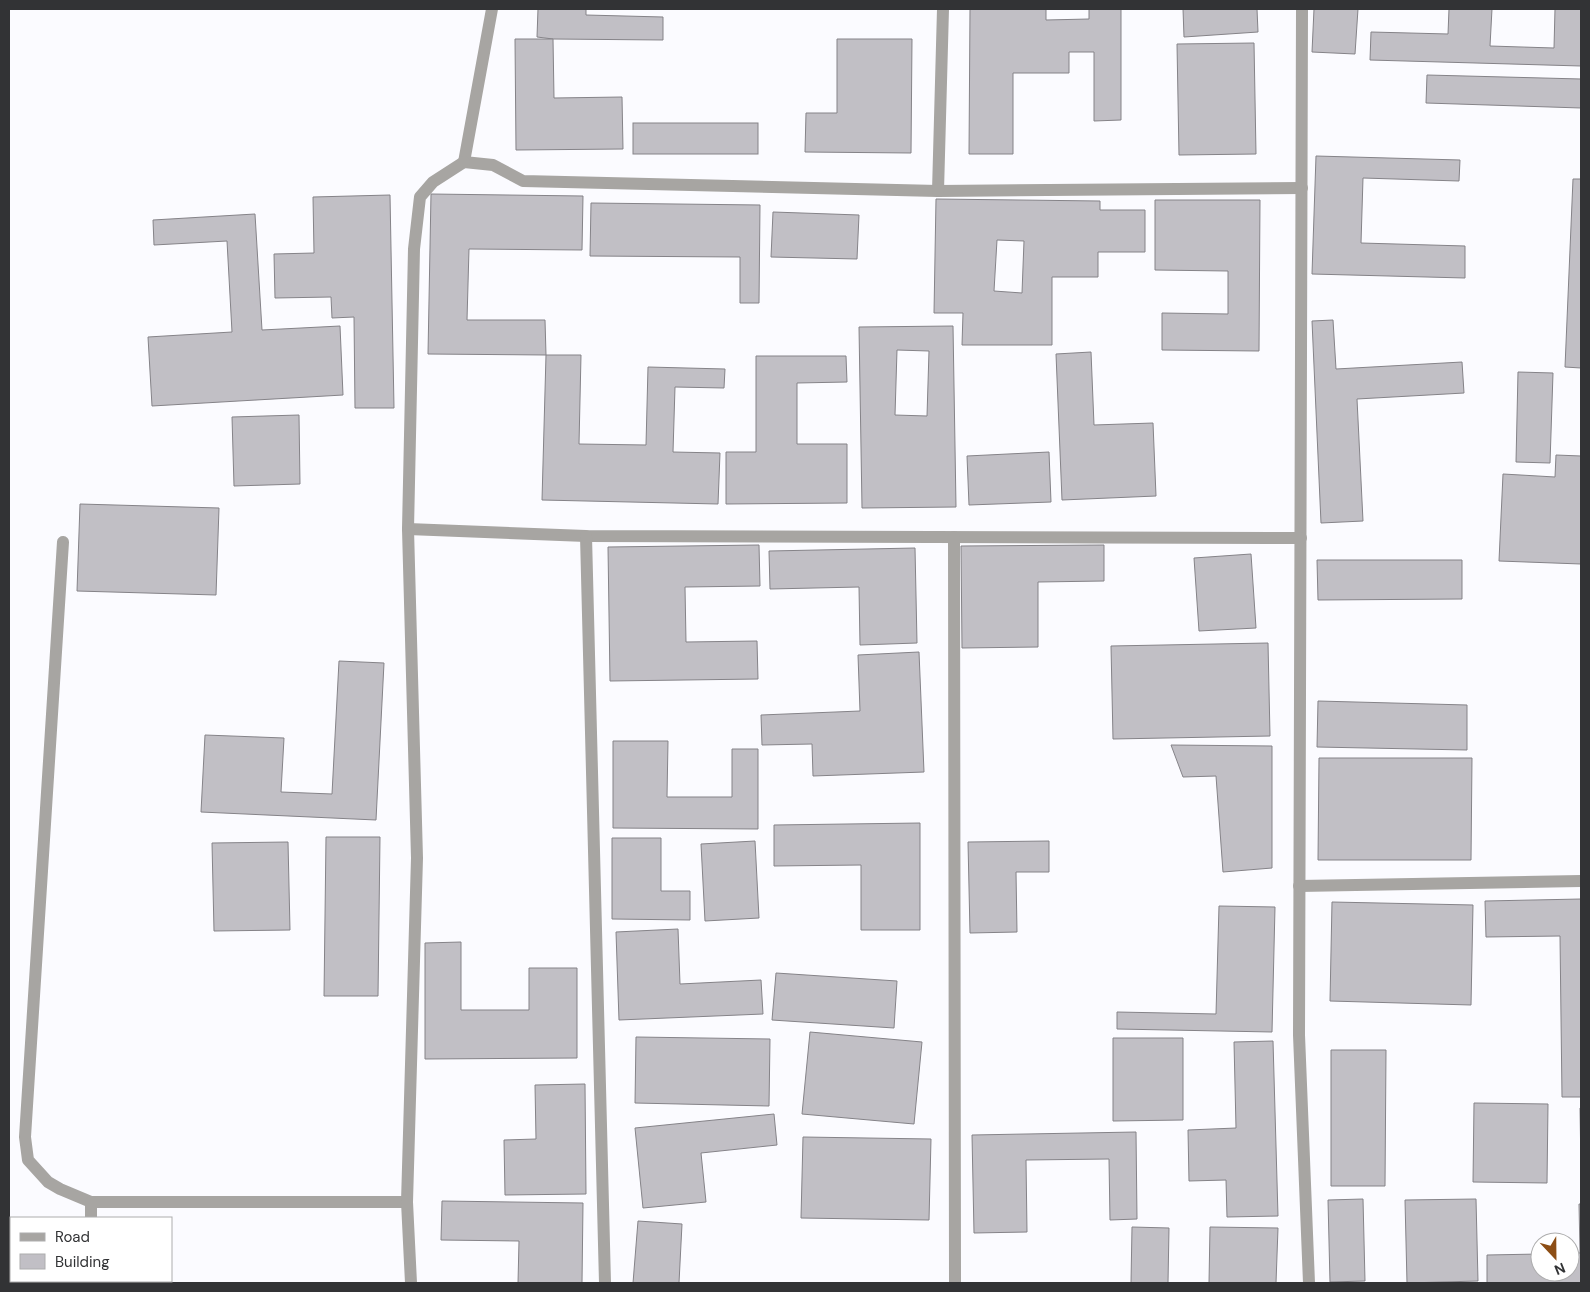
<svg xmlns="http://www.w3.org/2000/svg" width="1590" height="1292" font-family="'DM Sans',sans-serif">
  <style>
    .building { fill: #c1bfc5; stroke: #858388; fill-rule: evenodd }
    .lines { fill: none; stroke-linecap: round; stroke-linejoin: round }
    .street { stroke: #a7a5a2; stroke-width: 12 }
  </style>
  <rect width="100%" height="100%" fill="#fbfbff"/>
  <g class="building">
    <polygon points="538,9 586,9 586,15 663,17 663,40 553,39 537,37"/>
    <polygon points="970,9 1046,9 1046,20 1089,19 1089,9 1121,9 1121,120 1094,121 1094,52 1069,52 1069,73 1013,73 1013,154 969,154"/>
    <polygon points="1183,9 1257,9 1258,32 1184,37"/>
    <polygon points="1314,9 1358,9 1355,54 1312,52"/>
    <polygon points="1449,9 1492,9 1490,46 1554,48 1555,9 1581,9 1581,66 1370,60 1371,32 1448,34"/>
    <polygon points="515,39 553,39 554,98 622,97 623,149 516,150"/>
    <polygon points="837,39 912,39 911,153 805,152 806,113 837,113"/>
    <polygon points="1254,43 1256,154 1179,155 1177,44"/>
    <polygon points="1427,75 1581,79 1581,108 1426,103"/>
    <rect x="633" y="123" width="125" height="31"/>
    <polygon points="1316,156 1460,160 1459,181 1363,178 1361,243 1465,246 1465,278 1312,274"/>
    <polygon points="1573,179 1581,179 1581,368 1565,367"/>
    <polygon points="431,194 583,196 582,250 469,249 467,320 545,320 546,355 428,354"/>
    <polygon points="390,195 394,408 355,408 354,317 332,318 331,297 275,298 274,254 314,253 313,197"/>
    <path d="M936 199 1100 201V210H1145V252H1098V277H1052V345H962L963 313H934ZM997 240 1024 241 1022 293 994 291Z"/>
    <polygon points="1155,200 1260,200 1259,351 1162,350 1162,313 1228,314 1228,271 1155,270"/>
    <polygon points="591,203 760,205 759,303 740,303 740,257 590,256"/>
    <polygon points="773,212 859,215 857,259 771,257"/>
    <polygon points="255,214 262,330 340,326 343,395 152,406 148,337 232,332 227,241 154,245 153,220"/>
    <polygon points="1333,320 1336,369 1462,362 1464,393 1357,399 1363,521 1321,523 1312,321"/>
    <path d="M953 326 956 507 862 508 859 327ZM897 350 929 351 927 416 895 415Z"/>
    <polygon points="1091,352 1094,425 1153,423 1156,496 1062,500 1056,354"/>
    <polygon points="546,355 581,355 579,444 646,445 648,367 725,369 724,388 675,387 673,452 720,453 718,504 542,500"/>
    <polygon points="756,356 846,356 847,382 797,383 797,444 847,444 847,503 726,504 726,452 756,452"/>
    <polygon points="1518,372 1553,373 1550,463 1516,462"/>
    <polygon points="299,415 300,484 234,486 232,417"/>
    <polygon points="1049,452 1051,502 969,505 967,456"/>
    <polygon points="1556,455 1581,456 1581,564 1499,561 1503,474 1555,477"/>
    <polygon points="80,504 219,508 216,595 77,591"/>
    <polygon points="759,545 760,586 685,587 686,642 757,641 758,679 610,681 608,547"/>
    <polygon points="1104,545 1104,581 1038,582 1038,647 962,648 961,546"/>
    <polygon points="915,548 917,643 860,645 859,587 770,589 769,551"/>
    <polygon points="1251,554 1256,628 1199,631 1194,558"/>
    <polygon points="1317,560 1462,560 1462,599 1318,600"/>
    <polygon points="1268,643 1270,736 1113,739 1111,646"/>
    <polygon points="919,652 924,772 813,776 812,744 762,745 761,715 860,711 858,655"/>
    <polygon points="339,661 384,663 376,820 201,812 205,735 284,738 281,792 332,794"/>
    <polygon points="1318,701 1467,705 1467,750 1317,747"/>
    <polygon points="613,741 668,741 667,797 732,797 732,749 758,749 758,829 613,828"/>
    <polygon points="1171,745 1272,746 1272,868 1223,872 1216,776 1183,777"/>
    <polygon points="1319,758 1472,758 1471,860 1318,860"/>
    <polygon points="920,823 920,930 861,930 861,865 774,866 774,825"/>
    <polygon points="326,837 380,837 378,996 324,996"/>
    <polygon points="612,838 661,838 661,891 690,891 690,920 612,919"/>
    <polygon points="755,841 759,918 705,921 701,844"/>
    <polygon points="1049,841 1049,872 1016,872 1017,932 970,933 968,842"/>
    <polygon points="288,842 290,930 214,931 212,843"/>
    <polygon points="1581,899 1581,1097 1562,1097 1560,936 1486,937 1485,901"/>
    <polygon points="1332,902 1473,905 1471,1005 1330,1001"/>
    <polygon points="1219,906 1275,907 1272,1032 1117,1029 1117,1012 1216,1014"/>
    <polygon points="678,929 680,984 761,980 763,1014 619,1020 616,932"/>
    <polygon points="461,942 461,1010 529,1010 529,968 577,968 577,1058 425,1059 425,943"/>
    <polygon points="776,973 897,981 894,1028 772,1020"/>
    <polygon points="810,1032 922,1042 914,1124 802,1114"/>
    <polygon points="636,1037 770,1039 769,1106 635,1103"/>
    <polygon points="1113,1038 1183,1038 1183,1120 1113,1121"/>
    <polygon points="1273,1041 1278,1216 1227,1217 1226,1180 1189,1181 1188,1130 1236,1128 1234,1042"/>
    <polygon points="1331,1050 1386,1050 1385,1186 1331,1186"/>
    <polygon points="585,1084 586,1194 505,1195 504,1140 536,1139 535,1085"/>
    <polygon points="1474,1103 1548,1104 1547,1183 1473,1182"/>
    <polygon points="1580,1108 1581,1108 1581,1170"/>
    <polygon points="774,1114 777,1145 701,1153 706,1202 643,1208 635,1128"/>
    <polygon points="1136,1132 1137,1219 1110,1220 1109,1159 1026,1160 1027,1232 974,1233 972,1135"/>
    <polygon points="803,1137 931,1139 929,1220 801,1218"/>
    <polygon points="1363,1199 1365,1281 1330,1282 1328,1200"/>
    <polygon points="1476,1199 1478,1281 1407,1283 1405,1200"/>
    <polygon points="442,1201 583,1203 582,1283 518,1283 519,1241 441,1240"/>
    <polygon points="1579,1204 1581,1204 1581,1283 1487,1283 1487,1255 1540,1254 1540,1272 1570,1272 1570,1253 1580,1253"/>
    <polygon points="638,1221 682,1224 679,1283 633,1283"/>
    <polygon points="1132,1227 1169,1228 1168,1283 1131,1283"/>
    <polygon points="1210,1227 1278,1228 1276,1283 1209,1283"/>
  </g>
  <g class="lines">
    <g class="street">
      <polyline points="492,9 464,162 493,165 523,181 938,191 1302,188"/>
      <polyline points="1302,9 1299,1035 1309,1283"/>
      <polyline points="938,191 943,9"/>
      <polyline points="408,529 586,536 1301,538"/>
      <polyline points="586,536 605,1283"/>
      <polyline points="954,537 955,1283"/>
      <polyline points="63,542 25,1137 28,1160 48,1182 60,1189 91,1202 407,1202"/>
      <polyline points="1299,886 1581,881"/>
      <polyline points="91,1218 91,1202"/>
      <polyline points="90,1283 90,1281"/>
      <polyline points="411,1283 407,1202 417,858 408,529 414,249 420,197 433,182 464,162"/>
    </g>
  </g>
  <rect width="1590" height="1292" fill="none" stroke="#323335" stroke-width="20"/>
  <rect x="10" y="1217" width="162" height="65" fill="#ffffff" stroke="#adadae"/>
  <rect x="20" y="1233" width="25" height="8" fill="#a7a5a2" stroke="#adadae"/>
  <text x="55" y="1242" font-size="15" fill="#323335">Road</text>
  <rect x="20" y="1254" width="25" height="15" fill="#c1bfc5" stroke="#adadae"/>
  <text x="55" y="1267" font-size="15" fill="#323335">Building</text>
  <g transform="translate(1555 1257) rotate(158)"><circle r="24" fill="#ffffff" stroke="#adadae"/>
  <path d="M0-4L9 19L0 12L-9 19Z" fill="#8d4e15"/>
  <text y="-8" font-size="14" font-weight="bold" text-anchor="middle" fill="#323335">N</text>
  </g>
</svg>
